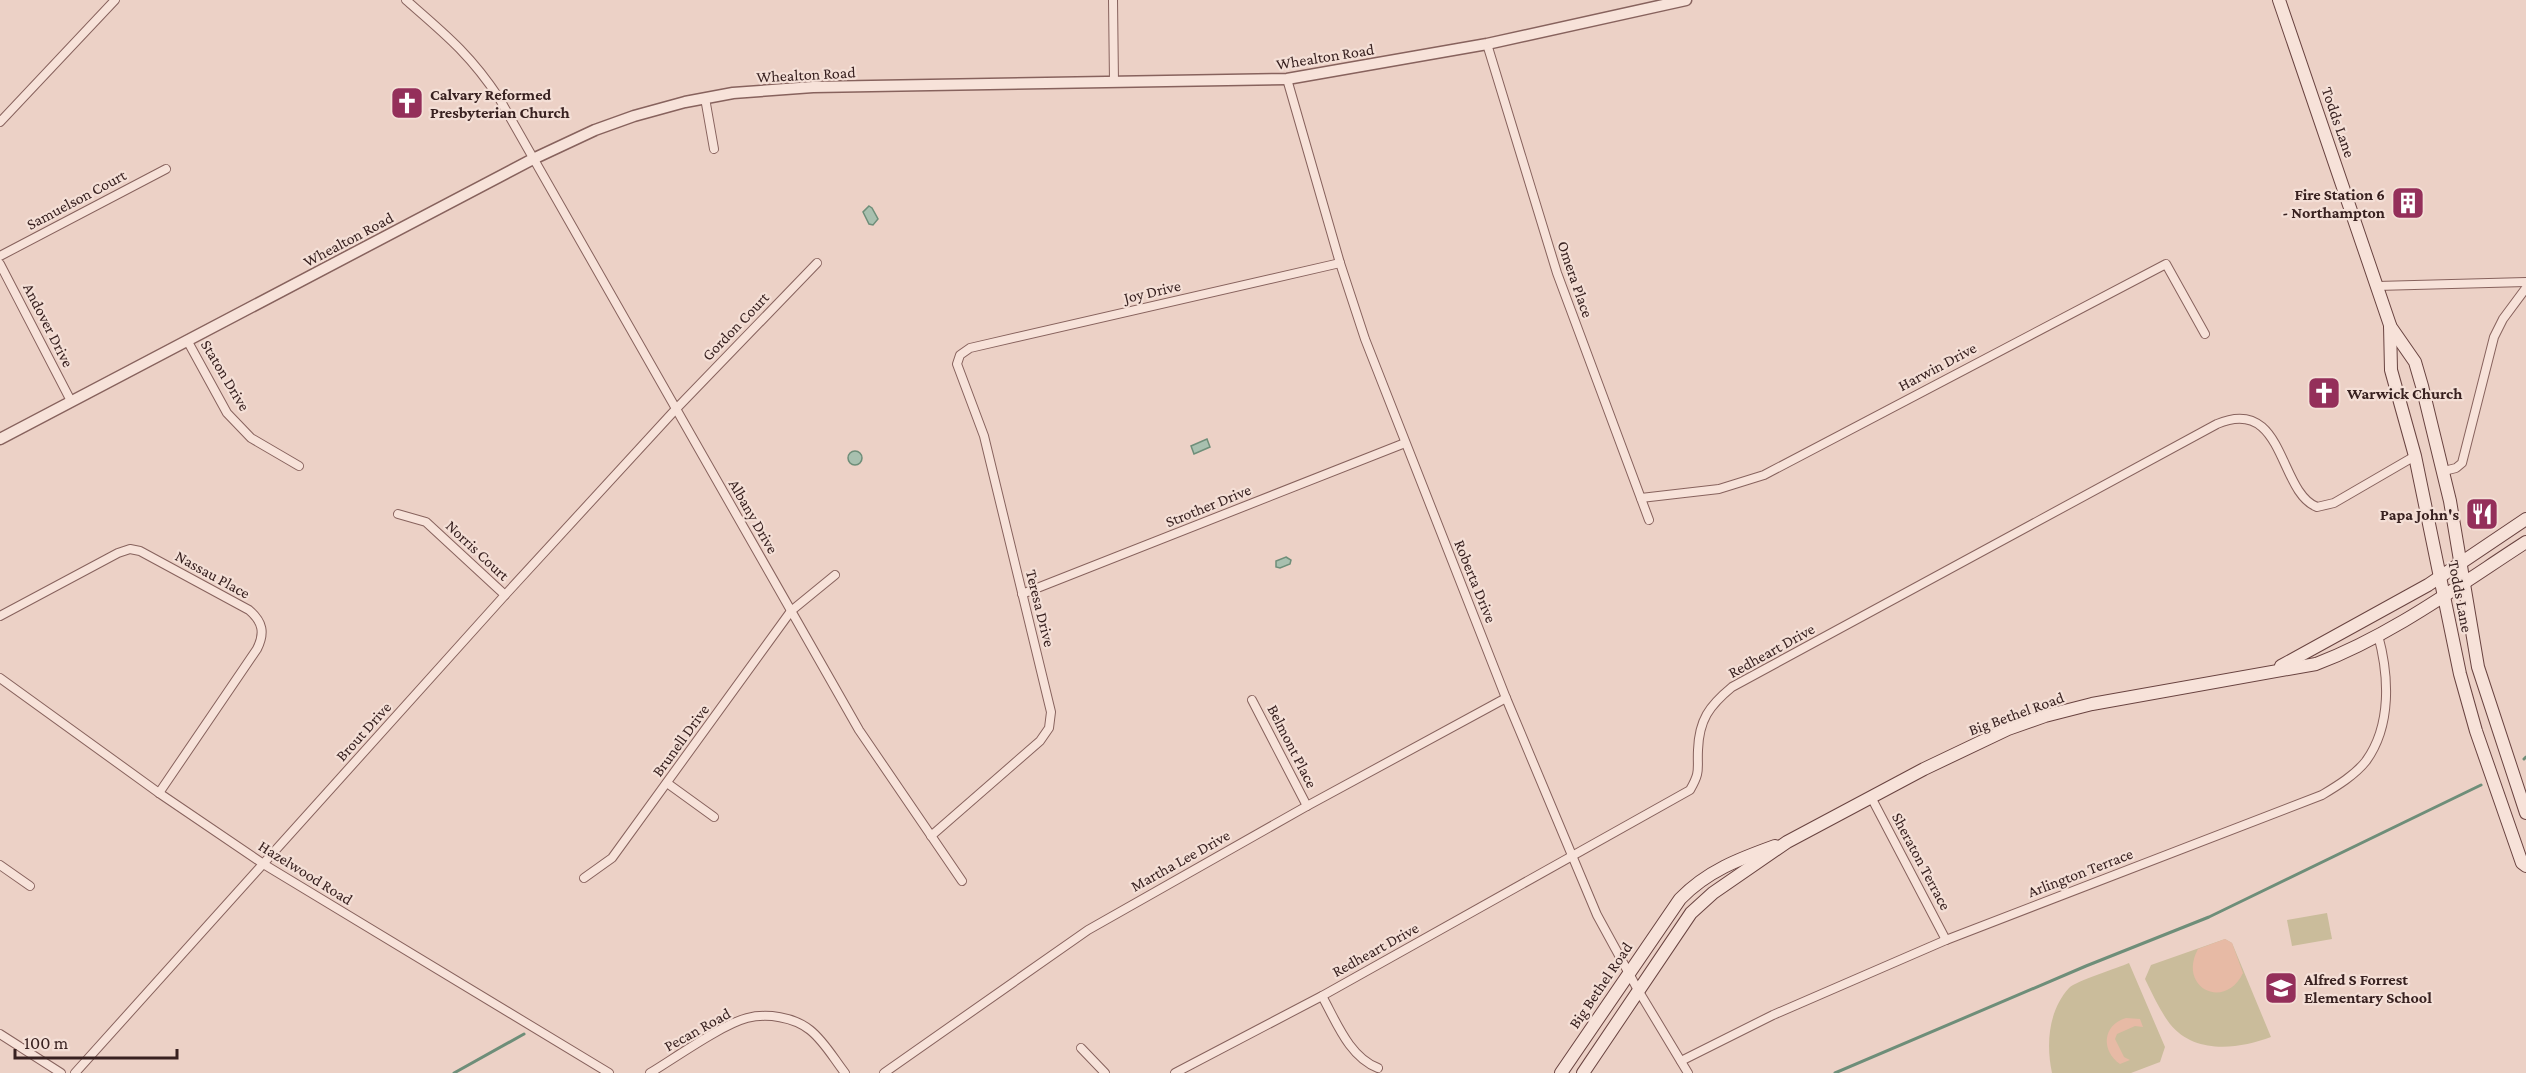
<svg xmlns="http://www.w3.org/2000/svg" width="2526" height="1073" font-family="'Crimson Pro',serif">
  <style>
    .green { fill: #cabc9b }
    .sand { fill: #e7baa5 }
    .water { fill: #a8c0af; stroke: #6e8e79; stroke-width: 1.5 }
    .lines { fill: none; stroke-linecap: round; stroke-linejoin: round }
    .stream { stroke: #6e8e79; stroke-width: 3 }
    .minor-casing { stroke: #87625d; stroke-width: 10 }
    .tertiary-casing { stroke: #87625d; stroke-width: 13 }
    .secondary-casing { stroke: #694340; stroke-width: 14 }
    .minor { stroke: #f7e2d9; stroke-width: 8 }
    .tertiary { stroke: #f7e2d9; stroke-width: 10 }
    .secondary { stroke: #f7e2d9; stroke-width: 12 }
    .labels { text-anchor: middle; stroke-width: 4.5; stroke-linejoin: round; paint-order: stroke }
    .street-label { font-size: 16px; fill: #382120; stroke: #f4dfd6 }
    .poi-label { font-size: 16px; font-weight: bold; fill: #382120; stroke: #f4dfd6; text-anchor: start }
  </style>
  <rect width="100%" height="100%" fill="#ecd1c6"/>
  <g class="green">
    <polygon points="2327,913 2332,939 2292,946 2287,920"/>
    <path d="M2225 939 2232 943 2271 1037C2239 1049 2195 1055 2170 1024 2160 1011 2153 995 2145 979L2151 965Z"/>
    <path d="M2129 963 2165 1047 2160 1062 2131 1073H2052C2046 1045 2048 1011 2069 988 2076 981 2118 968 2129 963Z"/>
  </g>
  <g class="sand">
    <path d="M2225 939 2232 943 2243 973C2225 1011 2177 988 2198 949Z"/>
    <path d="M2126 1018 2140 1019 2143 1027 2135 1026 2117 1034 2115 1039 2124 1057 2130 1060 2120 1064C2101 1051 2102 1025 2126 1018Z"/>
  </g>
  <g class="water">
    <polygon points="869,206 872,208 878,219 873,225 869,224 863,212"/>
    <polygon points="1207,439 1210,447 1194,454 1191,446"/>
    <circle cx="855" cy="458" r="7"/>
    <polygon points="1286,557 1291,560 1290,564 1280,568 1276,567 1276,561"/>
  </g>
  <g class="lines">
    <g class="stream">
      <polyline points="2524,759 2526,757"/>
      <polyline points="454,1073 524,1034"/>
      <polyline points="1835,1073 2086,966 2209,917 2481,785"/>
    </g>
    <g class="minor-casing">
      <g id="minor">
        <path d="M406 0C445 34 470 54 499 98L859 730 962 881"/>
        <polyline points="1113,0 1114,82"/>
        <polyline points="1487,44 1557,273 1649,520"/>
        <polyline points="1287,79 1340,263 1365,339 1506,698 1597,915 1638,990 1688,1073"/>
        <polyline points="705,98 714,149"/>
        <polyline points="0,122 115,0"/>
        <polyline points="0,256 166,169"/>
        <polyline points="0,264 71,401"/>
        <polyline points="2377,286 2526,282"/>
        <polyline points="187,340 227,413 251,438 299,466"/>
        <polyline points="2444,471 2456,468 2462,463 2494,337 2503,319 2526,288"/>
        <polyline points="1641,498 1719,489 1764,475 2166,264 2205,334"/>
        <polyline points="398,514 426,522 505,595"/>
        <polyline points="1022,594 1405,443"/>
        <path d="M0 616 118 553 130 549 140 551 249 610C263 622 265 633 257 649L159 793"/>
        <polyline points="0,678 159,793 265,865 609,1073"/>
        <polyline points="1252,700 1307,806"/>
        <polyline points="667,783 714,817"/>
        <polyline points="1871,797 1946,940"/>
        <polyline points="931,836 1040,741 1049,728 1051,712 984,436 957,364 960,355 970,348 1340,263"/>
        <polyline points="0,865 30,886"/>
        <polyline points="584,878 612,858 791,611 835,575"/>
        <path d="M1322 996C1336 1021 1349 1057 1378 1068"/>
        <polyline points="0,1034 61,1073"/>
        <polyline points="1081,1048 1105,1073"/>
        <path d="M1681 1061 1773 1015 1946 940 2322 795C2337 786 2355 775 2366 761 2392 725 2389 675 2378 635"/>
        <polyline points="75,1073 505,595 675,410 817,263"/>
        <path d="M650 1073C675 1058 721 1025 747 1018 767 1013 794 1017 810 1030 824 1041 834 1059 845 1073"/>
        <polyline points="884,1073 1088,930 1307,806 1506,698"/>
        <path d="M1175 1073 1322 996 1690 790C1701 771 1697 770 1698 750 1699 720 1709 706 1732 687L2217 424C2285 395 2278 492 2317 507L2334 503 2415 456"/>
      </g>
    </g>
    <g class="tertiary-casing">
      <polyline id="tertiary" points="0,439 533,159 595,130 634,116 685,102 733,93 813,87 1287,79 1487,44 1686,0"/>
    </g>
    <g class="secondary-casing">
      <g id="secondary">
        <polyline points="2279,0 2390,325 2391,370 2415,456 2460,674 2476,731 2522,863 2526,866"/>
        <polyline points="2390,326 2415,362 2422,386 2450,501 2478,667 2526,813"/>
        <polyline points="2281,666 2428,585 2526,519"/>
        <path d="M1561 1073 1680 899C1707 871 1739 859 1775 846"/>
        <path d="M1583 1073 1691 913 1713 893 1787 842 1924 769 2008 729 2045 716 2092 704 2316 664C2392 635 2458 586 2526 542"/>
      </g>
    </g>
    <use href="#minor" class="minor"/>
    <use href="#tertiary" class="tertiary"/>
    <use href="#secondary" class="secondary"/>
  </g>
  <defs>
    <g id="church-square" transform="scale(1.725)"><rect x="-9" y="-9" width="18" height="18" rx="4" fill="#942f5a" stroke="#f4dfd6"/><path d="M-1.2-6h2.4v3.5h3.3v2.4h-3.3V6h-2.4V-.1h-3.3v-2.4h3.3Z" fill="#fff"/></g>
    <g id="building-square" transform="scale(1.725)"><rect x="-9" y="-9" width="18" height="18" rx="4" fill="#942f5a" stroke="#f4dfd6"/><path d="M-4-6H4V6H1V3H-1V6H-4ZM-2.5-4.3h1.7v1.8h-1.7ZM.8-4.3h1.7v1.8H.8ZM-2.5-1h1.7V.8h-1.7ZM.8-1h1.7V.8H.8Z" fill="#fff"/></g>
    <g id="restaurant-square" transform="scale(1.725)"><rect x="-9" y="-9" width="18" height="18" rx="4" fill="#942f5a" stroke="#f4dfd6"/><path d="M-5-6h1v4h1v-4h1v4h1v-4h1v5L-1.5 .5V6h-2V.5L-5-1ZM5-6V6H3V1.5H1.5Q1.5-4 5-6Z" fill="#fff"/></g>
    <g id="school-square" transform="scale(1.725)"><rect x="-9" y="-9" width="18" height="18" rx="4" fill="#942f5a" stroke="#f4dfd6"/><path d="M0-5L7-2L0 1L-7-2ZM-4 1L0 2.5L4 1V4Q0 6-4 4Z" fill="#fff"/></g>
  </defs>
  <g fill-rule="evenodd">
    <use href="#church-square" x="407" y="103"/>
    <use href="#building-square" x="2408" y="203"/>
    <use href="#church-square" x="2324" y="393"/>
    <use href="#restaurant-square" x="2482" y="514"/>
    <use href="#school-square" x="2281" y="988"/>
  </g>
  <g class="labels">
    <g class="street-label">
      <text transform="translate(1325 56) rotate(-9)" y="6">Whealton Road</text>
      <text transform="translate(806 74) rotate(-3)" y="6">Whealton Road</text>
      <text transform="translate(2339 122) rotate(71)" y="6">Todds Lane</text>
      <text transform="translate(76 199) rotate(-28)" y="6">Samuelson Court</text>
      <text transform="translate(348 239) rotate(-28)" y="6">Whealton Road</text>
      <text transform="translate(1576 279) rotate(71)" y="6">Omera Place</text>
      <text transform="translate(1152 291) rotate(-13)" y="6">Joy Drive</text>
      <text transform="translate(49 325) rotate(63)" y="6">Andover Drive</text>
      <text transform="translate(735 326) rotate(-46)" y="6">Gordon Court</text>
      <text transform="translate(1937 366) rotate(-28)" y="6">Harwin Drive</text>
      <text transform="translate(226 375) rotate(59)" y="6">Staton Drive</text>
      <text transform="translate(1208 505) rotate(-22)" y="6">Strother Drive</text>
      <text transform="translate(754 516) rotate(60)" y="6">Albany Drive</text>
      <text transform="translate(478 550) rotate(43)" y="6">Norris Court</text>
      <text transform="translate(213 574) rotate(29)" y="6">Nassau Place</text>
      <text transform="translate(1476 581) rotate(68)" y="6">Roberta Drive</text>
      <text transform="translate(2461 596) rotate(79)" y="6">Todds Lane</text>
      <text transform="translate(1041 608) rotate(76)" y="6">Teresa Drive</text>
      <text transform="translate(1771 650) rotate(-29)" y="6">Redheart Drive</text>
      <text transform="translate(2016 713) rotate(-20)" y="6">Big Bethel Road</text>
      <text transform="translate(363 731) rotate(-48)" y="6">Brout Drive</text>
      <text transform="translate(680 740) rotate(-54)" y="6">Brunell Drive</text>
      <text transform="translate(1293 746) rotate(63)" y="6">Belmont Place</text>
      <text transform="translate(1180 860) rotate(-29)" y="6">Martha Lee Drive</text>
      <text transform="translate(1922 861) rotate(62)" y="6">Sheraton Terrace</text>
      <text transform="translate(306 872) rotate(32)" y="6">Hazelwood Road</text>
      <text transform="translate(2080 872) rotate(-21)" y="6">Arlington Terrace</text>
      <text transform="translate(1375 949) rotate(-29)" y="6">Redheart Drive</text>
      <text transform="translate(1600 985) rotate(-56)" y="6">Big Bethel Road</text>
      <text transform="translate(697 1029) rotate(-29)" y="6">Pecan Road</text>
    </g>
    <g class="poi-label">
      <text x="430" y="100">Calvary Reformed<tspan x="430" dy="18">Presbyterian Church</tspan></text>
      <text x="2385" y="200" text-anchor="end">Fire Station 6<tspan x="2385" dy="18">- Northampton</tspan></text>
      <text x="2347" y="399">Warwick Church</text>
      <text x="2459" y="520" text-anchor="end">Papa John's</text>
      <text x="2304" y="985">Alfred S Forrest<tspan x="2304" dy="18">Elementary School</tspan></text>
    </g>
  </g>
  <path d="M15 1049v9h162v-9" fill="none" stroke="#382120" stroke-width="3"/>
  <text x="24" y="1049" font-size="18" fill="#382120" stroke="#f4dfd6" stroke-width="4.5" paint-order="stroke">100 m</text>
</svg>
